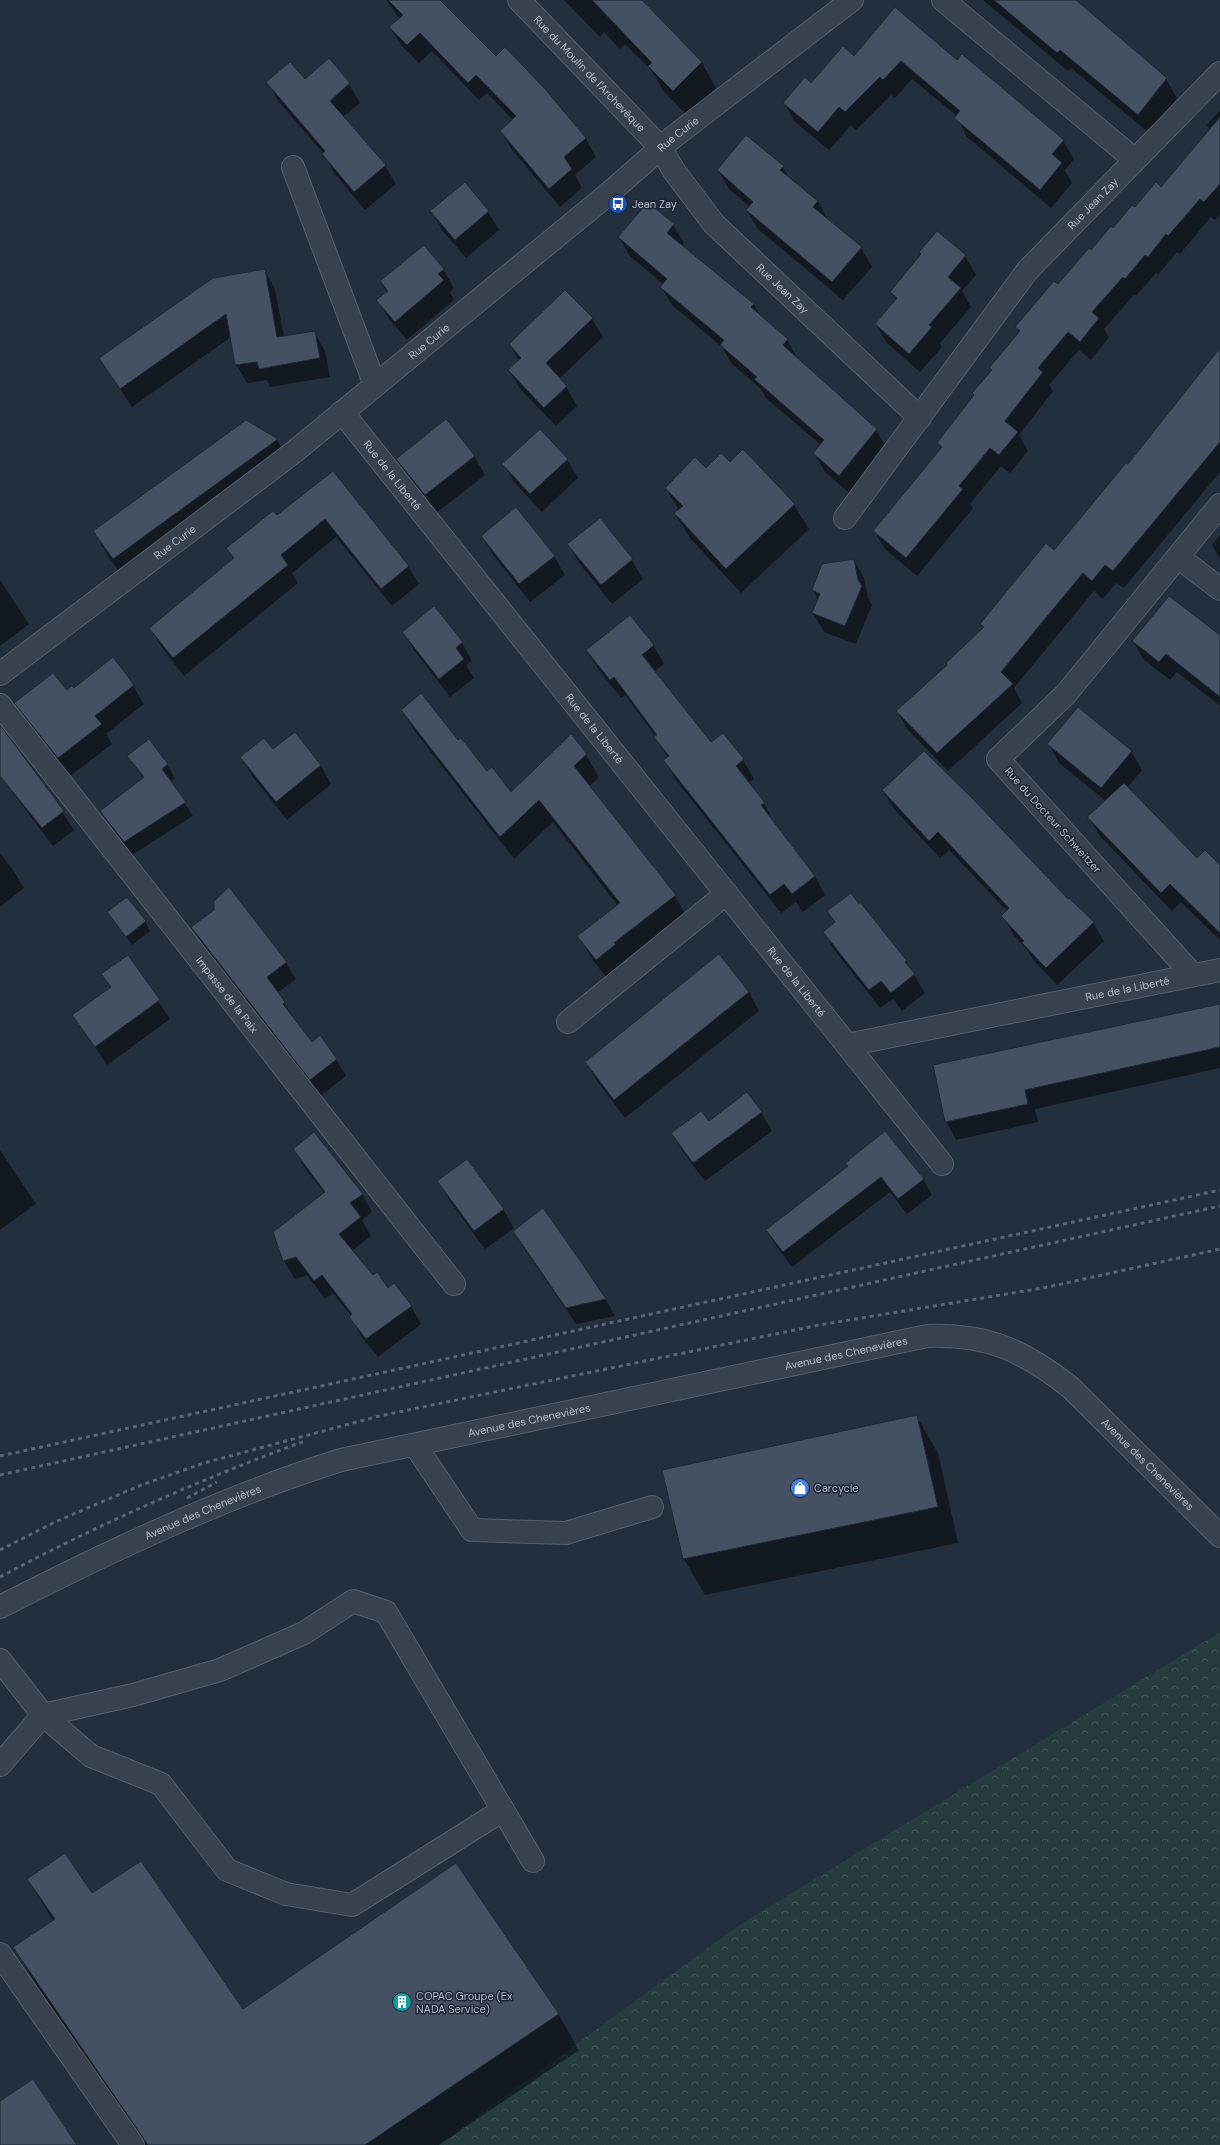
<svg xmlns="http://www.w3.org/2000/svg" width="1220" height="2145" font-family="'DM Sans',sans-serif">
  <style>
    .forest { fill: url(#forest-crowns) }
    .shadow { fill: #0007 }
    .building { fill: #455162; stroke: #1f2835 }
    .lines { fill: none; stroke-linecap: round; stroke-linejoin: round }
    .minor-casing { stroke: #565f6c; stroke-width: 24 }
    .minor { stroke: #38414e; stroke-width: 22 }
    .rail { stroke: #5a6575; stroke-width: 3; stroke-dasharray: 4 4; stroke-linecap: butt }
    .labels { text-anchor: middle; stroke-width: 3; stroke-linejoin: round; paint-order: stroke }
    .street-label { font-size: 11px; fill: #b4bcc9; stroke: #1d2633 }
    .poi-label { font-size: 11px; fill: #b4bcc9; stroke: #1d2633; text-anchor: start }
  </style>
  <defs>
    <pattern id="forest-crowns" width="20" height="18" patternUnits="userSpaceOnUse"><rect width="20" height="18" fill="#263c3f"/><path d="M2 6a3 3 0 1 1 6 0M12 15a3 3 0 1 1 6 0" fill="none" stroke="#435659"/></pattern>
  </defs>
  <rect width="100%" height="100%" fill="#242f3e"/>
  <polygon class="forest" points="1220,1632 1220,2145 438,2145 738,1926"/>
  <g class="shadow">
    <polygon points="386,0 439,0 496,57 545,90 586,139 596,157 575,175 582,188 560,207 512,150 501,131 513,120 487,93 479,100 432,51 419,63 401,45 390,27 400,19"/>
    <polygon points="564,0 631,0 662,22 702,63 716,88 688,116 664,92 652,71 625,44 620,49 604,32 600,37"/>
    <polygon points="983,0 1074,0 1166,79 1177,98 1149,133 1071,68 1068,71"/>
    <polygon points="854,57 957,61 1063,141 1074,159 1065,170 1072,183 1051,208 966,136 957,116 912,79 895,98 891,95 856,130 851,125 829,150 795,122 784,103"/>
    <polygon points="305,81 349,84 360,103 343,117 385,166 396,184 365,210 334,173 324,154 278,101 268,82"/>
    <polygon points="1220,110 1220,214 1215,220 1211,217 1180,254 1177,252 1158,275 1156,273 1136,296 1134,295 1104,329 1109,337 1091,360 1079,350 1049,385 1053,391 1019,435 1028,451 1010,473 1001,466 970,504 973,508 917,576 885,549 874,531 941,449 938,444 992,371 990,368 1020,333 1017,327 1135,209 1162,188 1210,130 1207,125"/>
    <polygon points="783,167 789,179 818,201 828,220 861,248 872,267 843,300 758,229 747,211 750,207 729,189 718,170"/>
    <polygon points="465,183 488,212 499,230 466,258 442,230 432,211"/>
    <polygon points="673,225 684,243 682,246 754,304 760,316 787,340 798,359 876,430 887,449 850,494 825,472 814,453 821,445 766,398 761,389 732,364 722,347 672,305 661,287 663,284 630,256 619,237"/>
    <polygon points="937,232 965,256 976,275 962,291 971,307 940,343 942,347 920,372 887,343 876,325 896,300 891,292"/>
    <polygon points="443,269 454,288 450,292 454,300 407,340 389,319 378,300 387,292 381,282"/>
    <polygon points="264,270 275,289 284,337 314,332 325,351 330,377 270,387 267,380 247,383 236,364 231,337 132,407 100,359"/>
    <polygon points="592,319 603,337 559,379 566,387 577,406 556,426 520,389 509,370 519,361 510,344"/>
    <polygon points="1220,349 1220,472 1124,588 1116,583 1103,599 1094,591 1014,688 1022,703 948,771 908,730 897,711 948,665 984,628 981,624 1054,551 1128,465"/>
    <polygon points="445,420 475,457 485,475 436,513 408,478 397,459"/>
    <polygon points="246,422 277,440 293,467 130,586 110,559 94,532"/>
    <polygon points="743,450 794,505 809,529 741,593 690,538 675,514 679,510 666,488 706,469 730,463"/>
    <polygon points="567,460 578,478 542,512 514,482 504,464"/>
    <polygon points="333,473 408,566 419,584 392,606 336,537 292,573 298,583 184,676 161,646 150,628 234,560 227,548 276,516"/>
    <polygon points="600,520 632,560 643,579 612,604 579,563 569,545"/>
    <polygon points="1220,535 1220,559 1212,545"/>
    <polygon points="482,536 554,556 565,575 530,602 493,555"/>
    <polygon points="854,560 864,578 868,598 872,605 856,644 824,632 813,613 818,600 813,590"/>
    <polygon points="0,580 29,624 0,646"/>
    <polygon points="403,632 462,643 472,661 466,665 474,678 450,697 414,650"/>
    <polygon points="1220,637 1220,706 1177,672 1170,680 1144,660 1133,641"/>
    <polygon points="653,645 664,664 654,672 711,743 723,734 743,760 754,779 748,783 764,803 774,823 815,876 825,895 803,912 796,902 781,913 675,779 665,760 668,758 656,737 625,695 621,698 598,669 587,651"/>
    <polygon points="113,659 133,686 144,704 106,734 112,744 69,777 26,722 15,703 73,690"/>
    <polygon points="402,710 458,742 487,773 511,794 586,755 599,777 589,787 675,896 688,919 610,982 592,959 579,936 618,906 553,822 514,859 416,733"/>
    <polygon points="0,727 37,774 74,830 53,846 0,776"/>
    <polygon points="295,734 321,766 331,784 287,820 252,776 242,758 273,750"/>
    <polygon points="1049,744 1131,751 1142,770 1127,788 1197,860 1220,866 1220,940 1181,902 1172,911 1100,836 1089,817 1106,801 1059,763"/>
    <polygon points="128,756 167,764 175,778 170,782 193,816 132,855 101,811 144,779"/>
    <polygon points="883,791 1068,900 1093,923 1104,941 1057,985 1034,961 1027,950 1013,934 1002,916 1007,911 949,850 940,858 894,809"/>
    <polygon points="0,853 13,870 24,888 0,907"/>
    <polygon points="228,888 286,963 296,979 277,993 311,1043 336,1059 346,1076 320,1096 202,944 193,927 215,911"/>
    <polygon points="828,911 906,962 925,993 902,1011 893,999 880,1008 835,951 824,932 835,923"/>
    <polygon points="108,912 145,922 150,931 132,945"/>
    <polygon points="128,956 170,1019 107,1065 74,1015 111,988 102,974"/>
    <polygon points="749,992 759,1011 625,1118 597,1081 586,1062"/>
    <polygon points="1220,1005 1220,1068 1035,1109 1038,1122 956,1140 946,1121"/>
    <polygon points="761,1112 772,1131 705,1181 683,1152 673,1133 708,1122"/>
    <polygon points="294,1149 362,1194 372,1212 362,1220 371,1236 352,1251 373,1277 411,1306 421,1324 378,1357 360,1335 351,1316 333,1293 325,1299 307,1275 295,1279 284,1261 274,1233 325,1194 304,1167"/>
    <polygon points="0,1150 36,1204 0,1230"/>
    <polygon points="846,1163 923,1179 932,1195 907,1214 890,1192 792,1267 776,1246 767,1230 848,1167"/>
    <polygon points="439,1181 503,1209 514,1228 485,1249 449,1200"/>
    <polygon points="543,1210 606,1300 615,1316 576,1324 523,1247 514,1231"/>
    <polygon points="917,1417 938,1453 958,1543 705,1595 684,1559 664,1470"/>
    <polygon points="28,1879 92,1895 243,2010 558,2014 579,2050 439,2145 145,2145 35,1983 14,1947 53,1921"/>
  </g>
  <g class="building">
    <polygon points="388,0 440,0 496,56 505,47 545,89 586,138 564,157 572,169 549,189 500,131 516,116 476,75 468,83 420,33 407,45 389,27 403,15"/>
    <polygon points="592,0 642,0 702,62 673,91 648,66 652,63"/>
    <polygon points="994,0 1076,0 1167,78 1138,115 1060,50 1057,53"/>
    <polygon points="895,7 957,60 962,54 1064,140 1052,154 1062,163 1040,190 954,118 960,111 901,61 883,80 880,77 845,112 839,107 818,132 783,103 805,77 811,83 843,46 854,56"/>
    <polygon points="329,58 350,83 330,101 386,165 354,192 322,154 325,151 266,82 290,62 305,79"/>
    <polygon points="1220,117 1220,184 1204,202 1200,199 1168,236 1166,234 1148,257 1145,255 1125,279 1123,277 1092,312 1099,318 1080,342 1068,332 1038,368 1043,372 1005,421 1018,432 999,455 990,448 959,486 963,489 906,558 873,531 942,447 937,443 974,395 972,393 992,370 989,368 1020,331 1015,327 1054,281 1058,284 1089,248 1091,250 1111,226 1113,228 1132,205 1135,207 1156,182 1161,187"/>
    <polygon points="746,135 784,166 780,170 818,201 813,207 862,247 832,282 746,210 753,202 717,170"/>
    <polygon points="465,182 489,211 455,240 430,211"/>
    <polygon points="648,202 674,224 667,233 754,304 751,307 788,339 783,345 877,429 839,476 813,453 824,440 754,379 757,377 720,345 724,340 660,287 667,279 618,237"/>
    <polygon points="937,231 966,255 948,277 961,288 929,325 932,327 909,354 875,324 897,298 890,292 921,254 919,252"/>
    <polygon points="424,245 444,269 438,274 444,280 395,322 376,300 388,291 380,281"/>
    <polygon points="265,269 277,337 315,331 320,358 259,369 257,362 235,365 226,314 120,389 99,358 213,278"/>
    <polygon points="565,290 593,318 546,363 567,386 544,408 508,370 521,358 509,344"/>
    <polygon points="1220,348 1220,442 1113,571 1105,565 1092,581 1083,573 1001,672 1013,684 937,753 896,711 947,665 946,663 984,627 980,624 1046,543 1054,550 1126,463 1128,464"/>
    <polygon points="446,419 475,456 425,495 396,459"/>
    <polygon points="246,420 278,439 113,559 93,531"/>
    <polygon points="540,429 568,459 530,494 502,464"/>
    <polygon points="743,449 795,504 726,569 674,513 683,506 665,488 695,457 706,468 721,453 730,462"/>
    <polygon points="333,471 409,566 381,589 325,519 281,555 288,565 173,658 149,628 234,558 226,548 273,511 277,515"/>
    <polygon points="516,507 555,556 519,584 481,536"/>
    <polygon points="600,518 633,559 601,585 567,544"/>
    <polygon points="854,559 858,580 862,586 845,626 812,613 820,594 812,590 822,564"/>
    <polygon points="1169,596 1220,635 1220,697 1166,654 1159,662 1132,641"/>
    <polygon points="434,606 463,642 456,648 464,659 439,679 402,632"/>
    <polygon points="630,615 654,645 642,655 711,742 723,733 744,759 736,766 765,803 761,805 815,876 792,894 784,884 770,895 663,760 669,756 654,737 657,735 614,677 610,680 586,650"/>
    <polygon points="113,657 134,685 95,716 102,724 58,758 14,703 53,673 67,690 72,686 74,688"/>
    <polygon points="421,693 458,740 461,738 487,771 492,767 511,792 571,734 587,754 574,766 676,895 614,943 616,944 596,960 577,936 620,903 539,800 500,837 401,710"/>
    <polygon points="1078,707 1132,751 1101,788 1047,744"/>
    <polygon points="0,725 64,811 42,828 0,776"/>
    <polygon points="295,732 321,765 276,802 240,757 264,738 273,749"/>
    <polygon points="149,739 168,764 162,769 186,802 124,842 100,811 144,777 127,756"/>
    <polygon points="924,751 973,799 1068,899 1069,898 1094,922 1046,968 1022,943 1024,941 1001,916 1009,908 938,832 929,841 882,790"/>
    <polygon points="1124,783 1197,858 1205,850 1220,865 1220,933 1170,884 1161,893 1087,817"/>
    <polygon points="229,887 287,962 267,977 285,1002 283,1004 312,1042 320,1035 337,1059 310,1080 191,927 214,910 214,901"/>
    <polygon points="851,893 859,904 860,902 907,961 905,962 915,974 891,993 881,981 869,990 823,932 835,922 827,911"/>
    <polygon points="127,897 146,921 126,937 107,912"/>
    <polygon points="719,954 749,992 614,1100 585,1062"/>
    <polygon points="128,955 160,1000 95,1047 72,1015 111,987 101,974"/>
    <polygon points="1220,1004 1220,1047 1025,1090 1028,1104 945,1122 933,1065"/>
    <polygon points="747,1092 762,1112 693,1163 671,1133 701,1111 709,1121"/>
    <polygon points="885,1131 924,1179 898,1199 881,1177 783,1252 766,1230 848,1166 845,1163"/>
    <polygon points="314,1132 363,1194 350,1203 361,1217 339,1234 373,1275 377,1272 388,1288 394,1283 412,1306 366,1339 349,1317 352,1314 322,1275 314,1281 296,1257 283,1261 273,1232 325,1192 293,1149"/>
    <polygon points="467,1159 504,1209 474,1231 437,1181"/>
    <polygon points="543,1208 581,1262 606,1299 566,1308 513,1231"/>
    <polygon points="917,1415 938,1507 683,1559 662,1470"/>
    <polygon points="65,1853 92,1893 141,1861 243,2009 456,1863 559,2014 365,2145 148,2145 13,1947 55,1919 27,1879"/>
    <polygon points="33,2079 77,2145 0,2145 0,2101"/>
  </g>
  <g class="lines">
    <g class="minor-casing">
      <g id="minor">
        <path id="s1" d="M519 0 660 147 674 171 714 224 920 418"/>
        <polyline points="943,0 1135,160"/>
        <polyline points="293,167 375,385"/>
        <path id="s2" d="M342 412 942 1164"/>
        <path id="s3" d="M845 518 1027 271 1220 73"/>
        <polyline points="1178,557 1220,589"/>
        <path id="s4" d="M0 674 294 452 607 195 672 138 852 0"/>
        <path id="s5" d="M0 705 454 1284"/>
        <polyline points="1193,975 998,759 1066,694 1220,505"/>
        <polyline points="568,1022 726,894"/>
        <path id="s6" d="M847 1045 1220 970"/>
        <polyline points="415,1445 472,1530 566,1533 652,1507"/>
        <path id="s7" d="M0 1607C110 1551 223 1497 341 1460L927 1336C987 1334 1023 1350 1070 1387L1220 1536"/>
        <polyline points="0,1660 43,1715 0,1765"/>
        <polyline points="43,1715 133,1695 220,1670 304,1633 353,1601 386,1612 533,1861"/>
        <polyline points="43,1715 91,1756 161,1784 227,1870 286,1894 352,1905 503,1810"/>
        <polyline points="0,1954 133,2145"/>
      </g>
    </g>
    <use href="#minor" class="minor"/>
    <g class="rail">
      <polyline points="0,1456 1220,1190"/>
      <polyline points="0,1475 1220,1206"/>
      <polyline points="187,1498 217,1482"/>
      <polyline points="0,1550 55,1522 139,1486 204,1463 379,1416 819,1325 1043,1288 1220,1249"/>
      <path d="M0 1577C97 1525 201 1479 305 1441"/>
    </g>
  </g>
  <defs>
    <g id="bus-disc" transform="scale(1)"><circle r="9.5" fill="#1a4fb4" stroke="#1d2633"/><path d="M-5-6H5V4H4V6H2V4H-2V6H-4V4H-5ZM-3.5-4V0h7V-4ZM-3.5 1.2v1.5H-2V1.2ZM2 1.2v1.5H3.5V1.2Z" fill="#fff"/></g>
    <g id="shop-disc" transform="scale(1)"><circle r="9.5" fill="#3f7fe0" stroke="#1d2633"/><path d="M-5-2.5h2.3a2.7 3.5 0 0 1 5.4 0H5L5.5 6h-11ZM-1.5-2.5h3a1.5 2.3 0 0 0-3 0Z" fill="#fff"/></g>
    <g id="building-disc" transform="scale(1)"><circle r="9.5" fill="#0f9aa8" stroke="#1d2633"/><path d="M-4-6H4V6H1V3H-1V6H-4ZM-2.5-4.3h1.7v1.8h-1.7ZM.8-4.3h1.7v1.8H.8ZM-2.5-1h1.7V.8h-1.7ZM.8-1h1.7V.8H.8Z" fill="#fff"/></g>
  </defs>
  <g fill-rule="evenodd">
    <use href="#bus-disc" x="618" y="204"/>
    <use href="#shop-disc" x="800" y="1488"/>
    <use href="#building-disc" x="402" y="2002"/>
  </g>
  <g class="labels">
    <g class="street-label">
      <text dy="4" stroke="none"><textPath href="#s1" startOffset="102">Rue du Moulin de l'Archevêque</textPath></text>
      <text dy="4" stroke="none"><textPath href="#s4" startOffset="867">Rue Curie</textPath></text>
      <text dy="4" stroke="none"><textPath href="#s3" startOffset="401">Rue Jean Zay</textPath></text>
      <text dy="4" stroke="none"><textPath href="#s1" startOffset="392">Rue Jean Zay</textPath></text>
      <text dy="4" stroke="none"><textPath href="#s4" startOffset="543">Rue Curie</textPath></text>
      <text dy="4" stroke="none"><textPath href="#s2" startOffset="81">Rue de la Liberté</textPath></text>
      <text dy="4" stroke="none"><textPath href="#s4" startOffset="219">Rue Curie</textPath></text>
      <text dy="4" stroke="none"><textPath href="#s2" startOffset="405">Rue de la Liberté</textPath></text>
      <text transform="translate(1053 820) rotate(48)" y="4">Rue du Docteur Schweitzer</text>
      <text dy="4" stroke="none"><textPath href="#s2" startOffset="729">Rue de la Liberté</textPath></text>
      <text dy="4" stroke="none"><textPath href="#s6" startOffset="286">Rue de la Liberté</textPath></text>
      <text dy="4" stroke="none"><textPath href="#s5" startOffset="368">Impasse de la Paix</textPath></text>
      <text dy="4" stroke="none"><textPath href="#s7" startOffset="888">Avenue des Chenevières</textPath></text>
      <text dy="4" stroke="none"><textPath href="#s7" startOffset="564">Avenue des Chenevières</textPath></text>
      <text dy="4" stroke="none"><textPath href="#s7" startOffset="1236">Avenue des Chenevières</textPath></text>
      <text dy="4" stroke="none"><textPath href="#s7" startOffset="224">Avenue des Chenevières</textPath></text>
    </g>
    <g class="poi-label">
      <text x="632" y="208">Jean Zay</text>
      <text x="814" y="1492">Carcycle</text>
      <text x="416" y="2000">COPAC Groupe (Ex<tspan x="416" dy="13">NADA Service)</tspan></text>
    </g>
  </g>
</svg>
